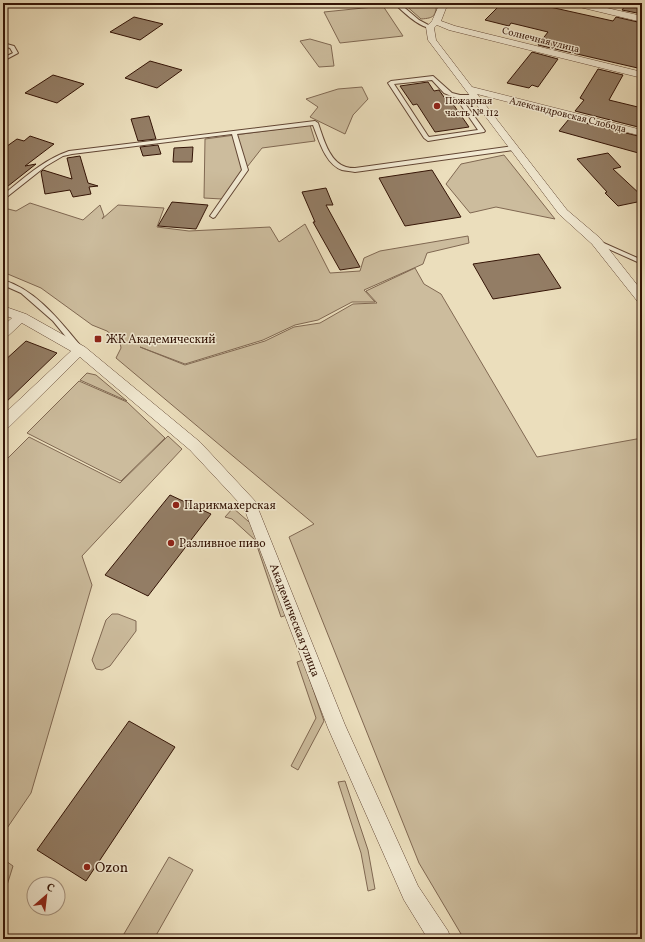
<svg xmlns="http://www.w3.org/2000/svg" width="645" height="942" font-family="Vollkorn,serif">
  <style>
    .green { fill: #ccbc9d; stroke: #806852 }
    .building { fill: #937d65; stroke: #341406 }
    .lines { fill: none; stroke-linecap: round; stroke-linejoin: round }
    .lane-casing { stroke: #624634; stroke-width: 2 }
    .street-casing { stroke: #624634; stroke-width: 1 }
    .lane { fill: #f2ead3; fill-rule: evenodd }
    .street { fill: #f2ead3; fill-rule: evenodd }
    .poi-dot { fill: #8f2418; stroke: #f2ead3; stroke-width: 1.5 }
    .labels { text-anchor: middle; stroke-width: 3; stroke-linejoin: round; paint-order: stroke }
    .far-street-label { font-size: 10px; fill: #341406; stroke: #f2ead3 }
    .far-poi-label { font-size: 10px; fill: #341406; stroke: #f2ead3; text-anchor: start }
    .poi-label { font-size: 12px; fill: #341406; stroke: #f2ead3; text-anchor: start }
    .street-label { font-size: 12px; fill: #341406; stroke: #f2ead3 }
    .near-poi-label { font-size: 14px; fill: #341406; stroke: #f2ead3; text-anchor: start }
  </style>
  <rect width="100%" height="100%" fill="#ebdebc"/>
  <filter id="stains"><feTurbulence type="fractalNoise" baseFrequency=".005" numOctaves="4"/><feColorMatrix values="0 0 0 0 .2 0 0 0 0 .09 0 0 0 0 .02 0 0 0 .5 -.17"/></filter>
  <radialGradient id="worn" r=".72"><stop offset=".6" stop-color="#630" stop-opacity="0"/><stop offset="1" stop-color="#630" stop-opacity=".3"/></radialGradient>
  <g class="green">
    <path d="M403 3H437C435 16 435 18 421 19Z"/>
    <polygon points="383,6 403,36 340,43 324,12"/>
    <polygon points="310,39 331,45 334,66 319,67 300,41"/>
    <polygon points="362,87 368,99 353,115 345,134 310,117 318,107 306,99 338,89"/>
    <polygon points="310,125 315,141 262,148 222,199 204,198 205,139"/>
    <polygon points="504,155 555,219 496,207 470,213 446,184 461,164"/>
    <polygon points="30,203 83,220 100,205 104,216 102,219 118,205 164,208 157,227 189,231 270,227 279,242 305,224 330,273 360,271 364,258 380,251 468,236 469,243 427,253 423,264 364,290 375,302 352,302 318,320 295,325 263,340 185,364 140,347 185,365 265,341 294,327 320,323 353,304 377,303 366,291 415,268 424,284 441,294 537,457 642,438 642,939 464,939 419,863 289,537 314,524 116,358 121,348 120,342 107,331 92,325 41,288 3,272 3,209 4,208 16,211"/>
    <polygon points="87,373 96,375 127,401 80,380"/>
    <polygon points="79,381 127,402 165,438 121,481 27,433"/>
    <polygon points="168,436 182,449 82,556 92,585 31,793 3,834 3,463 29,437 120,483"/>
    <polygon points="233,508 256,528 287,615 281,617 255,540 232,519 225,517"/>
    <polygon points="112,614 118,614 136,621 136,631 110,666 102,670 96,669 92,660 106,620"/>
    <polygon points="303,660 324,721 298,770 291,766 316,718 297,662"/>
    <polygon points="345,781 368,850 375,889 368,891 361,853 338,782"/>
    <polygon points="169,857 193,870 154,939 121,939"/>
    <polygon points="3,859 13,866 3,898"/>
  </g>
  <g class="building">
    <polygon points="502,3 532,3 613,21 616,17 642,23 642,69 538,45 548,32 511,23 509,26 485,20"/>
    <polygon points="627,3 642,3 642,14 622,10"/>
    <polygon points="134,17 163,24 140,40 110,32"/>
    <polygon points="532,52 558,59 538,87 532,85 529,88 507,83"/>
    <polygon points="150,61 182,70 157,88 125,78"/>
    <polygon points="598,69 623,75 609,100 642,108 642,128 575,111 584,100 580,98"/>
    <polygon points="53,75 84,84 57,103 25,93"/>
    <polygon points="428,82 434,91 439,90 449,104 453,104 469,127 435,132 417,104 413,105 400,86"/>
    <polygon points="149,116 156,139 138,141 131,119"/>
    <polygon points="569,119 642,137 642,154 559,131"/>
    <polygon points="30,136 54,144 25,166 36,164 3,190 3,149 17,139 24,141"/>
    <polygon points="158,145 161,154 143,156 140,147"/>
    <polygon points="193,147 192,162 173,162 174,148"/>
    <polygon points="608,153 621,167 613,169 642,196 642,201 618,206 605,193 607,192 577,159"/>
    <polygon points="80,156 88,183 98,186 89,187 91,194 73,197 70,190 45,194 41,172 43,170 72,179 67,158"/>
    <polygon points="432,170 461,217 405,226 379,178"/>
    <polygon points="326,188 333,205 326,205 360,267 340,270 313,222 315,222 302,192"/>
    <polygon points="172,202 208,205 196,229 158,226"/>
    <polygon points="539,254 561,288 493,299 473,264"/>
    <polygon points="26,341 57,353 3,405 3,362"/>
    <polygon points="170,495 211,514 148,596 105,575"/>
    <polygon points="129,721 175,747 86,881 37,850"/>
  </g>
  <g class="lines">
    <g class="lane-casing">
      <g id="lane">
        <polygon points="245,3 295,3 293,4 261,6"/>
        <path d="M394 3H399L419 20 432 27C423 31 401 10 394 3Z"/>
        <polygon points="3,43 14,46 18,53 3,61 3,58 13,53 10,48 3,46"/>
        <path d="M433 76 452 93 460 95H475V97L473 98H461L485 131 484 132 428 141 424 138 388 83 391 81ZM432 80 444 93 456 98 478 130 429 137 428 136 394 84Z"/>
        <path d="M315 121 318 123C323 137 329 162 346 167 349 168 352 168 355 168L513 146 516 148 513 150 355 172C351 171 346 171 342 170 325 164 319 140 313 125L237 134 248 170 215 217 213 218 210 216 242 170 232 134 72 154 63 156 46 166 3 200V195C24 178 43 160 69 151Z"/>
        <polygon points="597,240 642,260 642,264 595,243 594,242"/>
        <path d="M3 280C36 290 59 320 80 345L82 347 80 349H76L53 321 21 293 3 285Z"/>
      </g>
    </g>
    <g class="street-casing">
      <g id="street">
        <polygon points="440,3 448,3 441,21 455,26 642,72 642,78 449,30 437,25 434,28 436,40 472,87 642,130 642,136 477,94 567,210 600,238 642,291 642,303 638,302 592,244 559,214 428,40 426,27 432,21"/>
        <polygon points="570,3 585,3 642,16 642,22 571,5"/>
        <polygon points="3,306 26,314 85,347 200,442 255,501 345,725 418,886 448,931 451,939 428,939 404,900 328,728 244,508 190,450 80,357 8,428 3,429 3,415 71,351 22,323 8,336 3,337 3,326 12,318 3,315"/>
      </g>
    </g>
    <use href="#lane" class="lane"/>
    <use href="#street" class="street"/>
  </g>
  <g class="poi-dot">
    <circle cx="437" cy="106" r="4"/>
    <rect x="94" y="335" width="8" height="8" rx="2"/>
    <circle cx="176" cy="505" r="4"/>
    <circle cx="171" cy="543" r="4"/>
    <circle cx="87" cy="867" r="4"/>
  </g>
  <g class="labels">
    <g class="far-street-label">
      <text transform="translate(541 39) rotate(14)" y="4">Солнечная улица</text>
      <text transform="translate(568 114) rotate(14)" y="4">Александровская Слобода</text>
    </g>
    <g class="far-poi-label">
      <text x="445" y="104">Пожарная<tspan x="445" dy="12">часть № 112</tspan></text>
    </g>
    <g class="poi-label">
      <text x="106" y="343">ЖК Академический</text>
      <text x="184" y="509">Парикмахерская</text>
      <text x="179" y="547">Разливное пиво</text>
    </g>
    <g class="street-label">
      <text transform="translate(295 620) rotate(69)" y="4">Академическая улица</text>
    </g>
    <g class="near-poi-label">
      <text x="95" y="872">Ozon</text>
    </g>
  </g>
  <rect width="645" height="942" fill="none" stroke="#ebdebc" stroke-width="16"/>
  <rect x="4" y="4" width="637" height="934" fill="none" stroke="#341406" stroke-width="2"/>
  <rect x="8" y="8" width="629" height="926" fill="none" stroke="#341406"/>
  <g transform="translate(46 896) rotate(28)"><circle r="19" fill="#f2ead3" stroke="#a69481"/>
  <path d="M0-3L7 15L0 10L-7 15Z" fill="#8f2418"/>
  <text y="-6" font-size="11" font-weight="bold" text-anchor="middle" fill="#341406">С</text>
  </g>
  <rect width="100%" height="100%" filter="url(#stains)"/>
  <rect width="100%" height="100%" fill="url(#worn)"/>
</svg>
